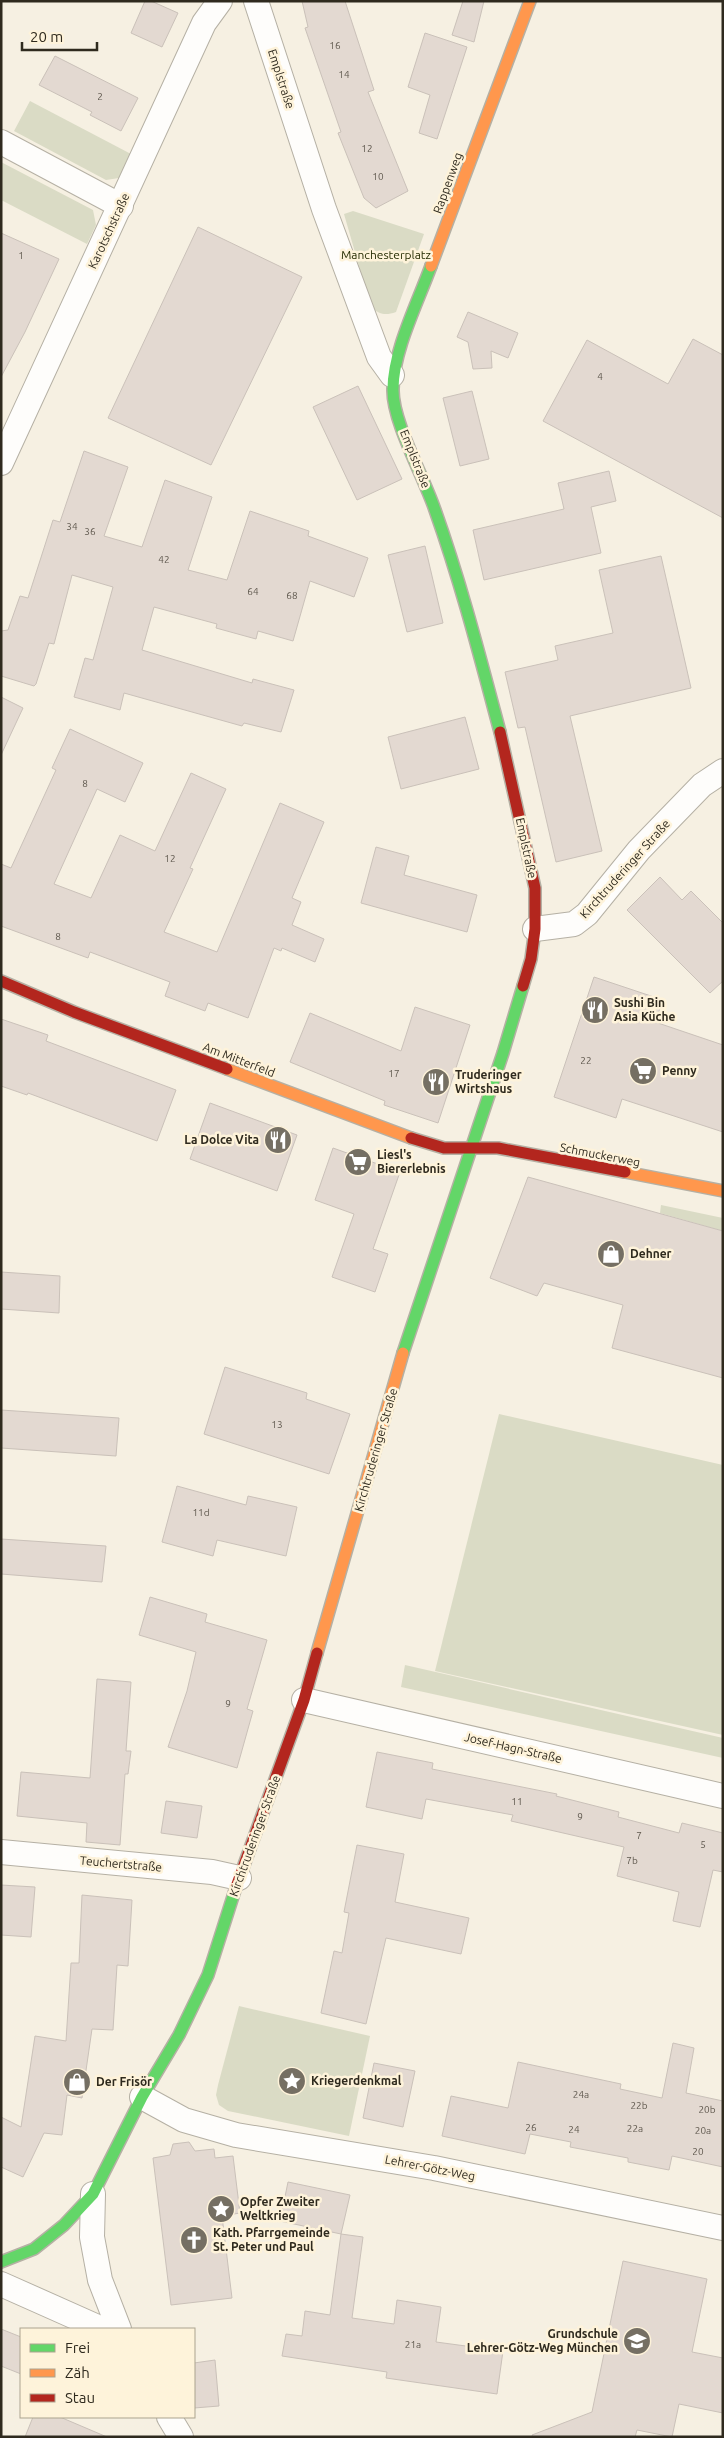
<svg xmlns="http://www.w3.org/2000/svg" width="724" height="2438" font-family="Ubuntu,sans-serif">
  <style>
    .green { fill: #dadbc5 }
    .building { fill: #e3d9d1; stroke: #cac1b9 }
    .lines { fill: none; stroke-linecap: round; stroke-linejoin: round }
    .street-casing { stroke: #b5b0a4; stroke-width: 26 }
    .fast-casing { stroke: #b5b0a4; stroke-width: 14 }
    .slow-casing { stroke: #b5b0a4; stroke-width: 14 }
    .jam-casing { stroke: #b5b0a4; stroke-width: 14 }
    .street { stroke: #fefdfb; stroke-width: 24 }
    .fast { stroke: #63d668; stroke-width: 11 }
    .slow { stroke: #ff974d; stroke-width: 11 }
    .jam { stroke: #b3261e; stroke-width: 11 }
    .labels { text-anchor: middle; stroke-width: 5; stroke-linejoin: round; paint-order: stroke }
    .number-label { font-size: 10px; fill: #5f584e }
    .street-label { font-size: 12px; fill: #2f2a1e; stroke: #fef3da }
    .park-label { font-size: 12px; fill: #272e04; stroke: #fef3da }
    .poi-label { font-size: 12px; font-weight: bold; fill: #2f2a1e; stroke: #fef3da; text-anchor: start }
  </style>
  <rect width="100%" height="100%" fill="#f6f0e2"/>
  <g class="green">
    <polygon points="30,101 131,154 119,178 106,180 14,131"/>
    <polygon points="1,162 93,210 96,225 87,244 1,200"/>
    <path d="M353 211 424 234 396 312C385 316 380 314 371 308L344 214Z"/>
    <polygon points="661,1205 723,1218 723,1231 660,1213"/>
    <polygon points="499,1414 723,1465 723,1735 435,1671"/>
    <polygon points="405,1665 723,1738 723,1758 401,1687"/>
    <polygon points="239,2006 370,2036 349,2136 228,2111 219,2105 216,2095 218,2085"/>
  </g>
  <g class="building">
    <polygon points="145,1 151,1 178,13 162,47 131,33"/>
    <polygon points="302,1 345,1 374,90 368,92 408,191 376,208 364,198 338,133 341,132 305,28 308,27"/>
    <polygon points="463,1 484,1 474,42 452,35"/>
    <polygon points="425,33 467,47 437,139 419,133 430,95 408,87"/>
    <polygon points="55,56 138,98 121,131 90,115 92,112 39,85"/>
    <polygon points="198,227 302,277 211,465 108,418"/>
    <polygon points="1,233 59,259 25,332 1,377"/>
    <polygon points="468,312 518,333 508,358 491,351 492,368 473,369 468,342 457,337"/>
    <polygon points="693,339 723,355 723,518 543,421 587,340 668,384"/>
    <polygon points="358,386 402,479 357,500 313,407"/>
    <polygon points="472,391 489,459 460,466 443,398"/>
    <polygon points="84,451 128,467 104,536 142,547 165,480 212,497 188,570 227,580 250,511 309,531 308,536 368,558 354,597 310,581 293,641 258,631 256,639 216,628 217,624 154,607 142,650 252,683 253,679 294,690 281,732 244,723 242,726 124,693 120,710 74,697 85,658 93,660 113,587 72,575 54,644 49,643 36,684 34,686 1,676 1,631 8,630 20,596 28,598 53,520 60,522"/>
    <polygon points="609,471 616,501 591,507 601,553 484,580 473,530 564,509 558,483"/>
    <polygon points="425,546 443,623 407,632 388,555"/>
    <polygon points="661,556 691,688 570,716 602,851 556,862 525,727 518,728 505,672 558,660 555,646 613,633 599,570"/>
    <polygon points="1,697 23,708 1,755"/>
    <polygon points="465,717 479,769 401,789 388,737"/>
    <polygon points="70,729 143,763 125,802 97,789 54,884 91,898 120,835 155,851 191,773 226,789 190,868 193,869 164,932 217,952 280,803 324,822 292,898 301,902 292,925 324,939 315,962 282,948 281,951 274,948 248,1018 208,1003 205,1011 165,996 170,982 90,952 88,958 1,926 1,864 11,868 56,770 52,768"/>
    <polygon points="376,847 409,856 404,875 477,895 467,932 361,903"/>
    <polygon points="660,877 682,900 691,891 723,923 723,981 710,993 627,910"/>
    <polygon points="594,977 663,1000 655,1022 723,1045 723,1132 622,1099 616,1118 554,1097"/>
    <polygon points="415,1007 470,1025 438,1123 384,1105 385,1101 290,1062 310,1013 401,1051"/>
    <polygon points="1,1019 48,1035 46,1041 176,1090 157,1141 28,1093 27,1095 1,1086"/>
    <polygon points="210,1103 297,1135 277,1191 190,1159"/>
    <polygon points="333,1148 400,1172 373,1249 388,1254 375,1292 332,1277 354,1214 315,1200"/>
    <polygon points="528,1177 723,1231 723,1378 612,1348 623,1305 544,1283 537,1296 490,1278"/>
    <polygon points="1,1272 60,1276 59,1313 1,1309"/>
    <polygon points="225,1367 307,1393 306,1399 350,1414 329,1474 204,1434"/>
    <polygon points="1,1410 119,1418 116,1456 1,1448"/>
    <polygon points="177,1486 246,1505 248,1496 297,1507 286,1556 217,1540 213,1556 162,1542"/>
    <polygon points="1,1539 106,1546 102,1582 1,1574"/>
    <polygon points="150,1597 207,1614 205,1622 267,1640 247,1709 253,1711 237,1768 168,1747 187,1691 196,1652 139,1635"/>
    <polygon points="97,1679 131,1682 126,1751 131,1751 128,1774 125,1774 120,1845 86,1842 87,1823 17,1816 21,1772 90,1778"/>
    <polygon points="377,1752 433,1763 432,1769 557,1794 556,1796 619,1812 618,1817 679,1833 682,1823 723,1833 723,1872 713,1870 700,1927 673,1921 679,1892 617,1876 624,1847 511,1821 513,1815 426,1799 422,1819 366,1807"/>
    <polygon points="166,1801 202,1806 197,1838 161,1833"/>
    <polygon points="357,1845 404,1854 395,1902 469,1918 461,1954 386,1938 366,2024 321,2013 334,1951 342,1953 349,1913 344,1912"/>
    <polygon points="1,1885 35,1887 31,1937 1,1935"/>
    <polygon points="82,1895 132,1900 128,1966 117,1965 113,2030 92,2029 82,2098 67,2095 62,2135 44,2133 23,2177 1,2167 1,2117 21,2127 35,2036 66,2041 71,1963 79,1963"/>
    <polygon points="673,2043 694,2048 686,2093 723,2101 723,2167 672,2156 669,2170 628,2162 628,2158 570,2147 571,2142 530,2134 525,2154 442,2136 451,2096 508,2108 518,2062 621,2084 620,2089 662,2098"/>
    <polygon points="374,2063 415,2071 403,2127 363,2118"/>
    <polygon points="189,2142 195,2151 214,2149 215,2158 233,2156 240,2213 222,2216 232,2298 171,2305 153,2158 170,2155 173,2144"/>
    <polygon points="288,2182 350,2195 341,2234 280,2221"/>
    <polygon points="341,2234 363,2237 352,2318 394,2324 397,2300 441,2307 436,2342 503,2351 497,2394 386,2378 387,2372 282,2356 286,2334 302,2336 305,2311 330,2315"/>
    <polygon points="623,2261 707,2279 692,2352 723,2358 723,2413 679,2404 672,2437 637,2430 635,2437 533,2437 532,2435 592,2412"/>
    <polygon points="1,2329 21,2337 21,2374 1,2366"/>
    <polygon points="215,2360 219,2406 194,2408 194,2363"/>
    <polygon points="33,2417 60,2417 107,2437 25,2437"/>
  </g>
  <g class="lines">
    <g class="street-casing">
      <g id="street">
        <polyline points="256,1 324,209 379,357 392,375"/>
        <polyline points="1,142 121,206"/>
        <polyline points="1,463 204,23 220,1"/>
        <polyline points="535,929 574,924 587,914 639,850 702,785 723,771"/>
        <polyline points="304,1700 723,1796"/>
        <polyline points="1,1852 212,1872 239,1878"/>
        <polyline points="142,2097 184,2120 236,2135 434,2168 723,2228"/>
        <polyline points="93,2194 92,2237 100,2280 119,2329"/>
        <polyline points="1,2284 102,2329"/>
        <polyline points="169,2417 181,2437"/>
      </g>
    </g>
    <g class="fast-casing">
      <g id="fast">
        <path d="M431 266C418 302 393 351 393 389 392 421 424 477 435 510 461 583 480 657 500 732"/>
        <polyline points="403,1353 503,1053 523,986"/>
        <polyline points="1,2262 34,2249 64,2225 93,2194 142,2097 179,2035 208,1975 236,1887"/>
      </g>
    </g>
    <g class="slow-casing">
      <g id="slow">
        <polyline points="431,266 530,1"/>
        <polyline points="227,1069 411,1138"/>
        <polyline points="625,1172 723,1191"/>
        <polyline points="317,1653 403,1353"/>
      </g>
    </g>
    <g class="jam-casing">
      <g id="jam">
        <polyline points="500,732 535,888 535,929 531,959 523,986"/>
        <polyline points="1,981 74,1012 227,1069"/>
        <polyline points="411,1138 444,1148 498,1148 625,1172"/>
        <polyline points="236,1887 304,1700 317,1653"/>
      </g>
    </g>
    <use href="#street" class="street"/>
    <use href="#fast" class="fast"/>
    <use href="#slow" class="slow"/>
    <use href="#jam" class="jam"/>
  </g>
  <defs>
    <g id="restaurant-disc" transform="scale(1.4375)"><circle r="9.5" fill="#756f63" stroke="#fef3da"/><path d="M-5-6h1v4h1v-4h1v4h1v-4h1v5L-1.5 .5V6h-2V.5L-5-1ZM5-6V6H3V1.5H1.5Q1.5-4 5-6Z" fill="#fff"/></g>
    <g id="supermarket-disc" transform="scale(1.4375)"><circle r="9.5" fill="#756f63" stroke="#fef3da"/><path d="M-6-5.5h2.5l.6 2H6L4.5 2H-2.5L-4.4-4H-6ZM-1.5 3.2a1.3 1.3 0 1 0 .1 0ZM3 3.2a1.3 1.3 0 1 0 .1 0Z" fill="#fff"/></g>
    <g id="shop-disc" transform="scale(1.4375)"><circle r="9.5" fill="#756f63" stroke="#fef3da"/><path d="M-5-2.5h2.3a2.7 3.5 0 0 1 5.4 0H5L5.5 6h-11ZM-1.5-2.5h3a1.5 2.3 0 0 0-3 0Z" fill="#fff"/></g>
    <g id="sight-disc" transform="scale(1.4375)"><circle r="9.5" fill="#756f63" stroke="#fef3da"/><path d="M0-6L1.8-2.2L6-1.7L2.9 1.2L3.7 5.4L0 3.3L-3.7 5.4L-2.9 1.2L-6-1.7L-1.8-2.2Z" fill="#fff"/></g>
    <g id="church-disc" transform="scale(1.4375)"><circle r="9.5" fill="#756f63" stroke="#fef3da"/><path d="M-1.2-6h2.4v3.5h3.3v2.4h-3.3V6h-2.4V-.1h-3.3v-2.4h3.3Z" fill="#fff"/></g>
    <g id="school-disc" transform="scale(1.4375)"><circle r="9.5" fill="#756f63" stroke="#fef3da"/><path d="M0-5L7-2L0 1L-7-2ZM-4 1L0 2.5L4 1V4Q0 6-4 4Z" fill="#fff"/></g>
  </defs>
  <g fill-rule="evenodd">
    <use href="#restaurant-disc" x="595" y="1010"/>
    <use href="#supermarket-disc" x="643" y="1071"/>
    <use href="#restaurant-disc" x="436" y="1082"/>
    <use href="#restaurant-disc" x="278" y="1140"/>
    <use href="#supermarket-disc" x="358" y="1162"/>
    <use href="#shop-disc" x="611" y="1254"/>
    <use href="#sight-disc" x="292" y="2081"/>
    <use href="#shop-disc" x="77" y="2082"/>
    <use href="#sight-disc" x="221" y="2209"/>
    <use href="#church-disc" x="194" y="2240"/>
    <use href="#school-disc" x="637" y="2341"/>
  </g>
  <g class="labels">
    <g class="number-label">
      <text x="335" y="49">16</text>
      <text x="344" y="78">14</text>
      <text x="100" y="100">2</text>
      <text x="367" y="152">12</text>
      <text x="378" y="180">10</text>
      <text x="21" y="259">1</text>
      <text x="600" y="380">4</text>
      <text x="72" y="530">34</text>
      <text x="90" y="535">36</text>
      <text x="164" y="563">42</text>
      <text x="253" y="595">64</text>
      <text x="292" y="599">68</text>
      <text x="85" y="787">8</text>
      <text x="170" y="862">12</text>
      <text x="58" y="940">8</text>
      <text x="586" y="1064">22</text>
      <text x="394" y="1077">17</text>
      <text x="277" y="1428">13</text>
      <text x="201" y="1516">11d</text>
      <text x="228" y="1707">9</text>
      <text x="517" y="1805">11</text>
      <text x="580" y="1820">9</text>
      <text x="639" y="1839">7</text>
      <text x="703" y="1848">5</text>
      <text x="632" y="1864">7b</text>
      <text x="581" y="2098">24a</text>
      <text x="639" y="2109">22b</text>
      <text x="707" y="2113">20b</text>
      <text x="531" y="2131">26</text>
      <text x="635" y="2132">22a</text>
      <text x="574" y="2133">24</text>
      <text x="703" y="2134">20a</text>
      <text x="698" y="2155">20</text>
      <text x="413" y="2348">21a</text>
    </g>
    <g class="street-label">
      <text transform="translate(281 79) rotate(72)" y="4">Emplstraße</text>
      <text transform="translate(448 183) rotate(-70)" y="4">Rappenweg</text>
      <text transform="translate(109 231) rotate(-65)" y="4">Karotschstraße</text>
      <text transform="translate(415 459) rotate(68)" y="4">Emplstraße</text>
      <text transform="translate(526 848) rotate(78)" y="4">Emplstraße</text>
      <text transform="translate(625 869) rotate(-48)" y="4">Kirchtruderinger Straße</text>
      <text transform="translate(239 1060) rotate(21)" y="4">Am Mitterfeld</text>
      <text transform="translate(600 1155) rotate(11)" y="4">Schmuckerweg</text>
      <text transform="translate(376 1450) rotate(-74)" y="4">Kirchtruderinger Straße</text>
      <text transform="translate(513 1748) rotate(13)" y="4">Josef-Hagn-Straße</text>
      <text transform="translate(255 1836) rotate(-70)" y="4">Kirchtruderinger Straße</text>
      <text transform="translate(121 1864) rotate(5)" y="4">Teuchertstraße</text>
      <text transform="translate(430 2168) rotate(11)" y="4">Lehrer-Götz-Weg</text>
    </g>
    <g class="park-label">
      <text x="386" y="259">Manchesterplatz</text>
    </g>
    <g class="poi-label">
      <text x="614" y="1007">Sushi Bin<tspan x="614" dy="14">Asia Küche</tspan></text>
      <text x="662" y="1075">Penny</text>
      <text x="455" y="1079">Truderinger<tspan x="455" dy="14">Wirtshaus</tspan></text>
      <text x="259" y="1144" text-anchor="end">La Dolce Vita</text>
      <text x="377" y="1159">Liesl's<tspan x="377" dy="14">Biererlebnis</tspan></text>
      <text x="630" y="1258">Dehner</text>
      <text x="311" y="2085">Kriegerdenkmal</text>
      <text x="96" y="2086">Der Frisör</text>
      <text x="240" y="2206">Opfer Zweiter<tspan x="240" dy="14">Weltkrieg</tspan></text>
      <text x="213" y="2237">Kath. Pfarrgemeinde<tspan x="213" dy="14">St. Peter und Paul</tspan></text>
      <text x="618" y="2338" text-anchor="end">Grundschule<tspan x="618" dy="14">Lehrer-Götz-Weg München</tspan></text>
    </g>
  </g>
  <rect width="724" height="2438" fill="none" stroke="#2f2a1e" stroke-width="5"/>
  <rect x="20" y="2328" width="175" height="90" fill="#fef3da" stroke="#aba38f"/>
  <rect x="30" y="2344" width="25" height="8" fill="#63d668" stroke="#aba38f"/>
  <text x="65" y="2353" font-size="15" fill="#2f2a1e">Frei</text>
  <rect x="30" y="2369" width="25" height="8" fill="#ff974d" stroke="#aba38f"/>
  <text x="65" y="2378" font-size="15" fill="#2f2a1e">Zäh</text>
  <rect x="30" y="2394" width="25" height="8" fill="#b3261e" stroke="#aba38f"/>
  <text x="65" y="2403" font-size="15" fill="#2f2a1e">Stau</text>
  <path d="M22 42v8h75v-8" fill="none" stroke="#2f2a1e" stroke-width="2.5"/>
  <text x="30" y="42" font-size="15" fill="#2f2a1e" stroke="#fef3da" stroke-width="4" paint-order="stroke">20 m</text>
</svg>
